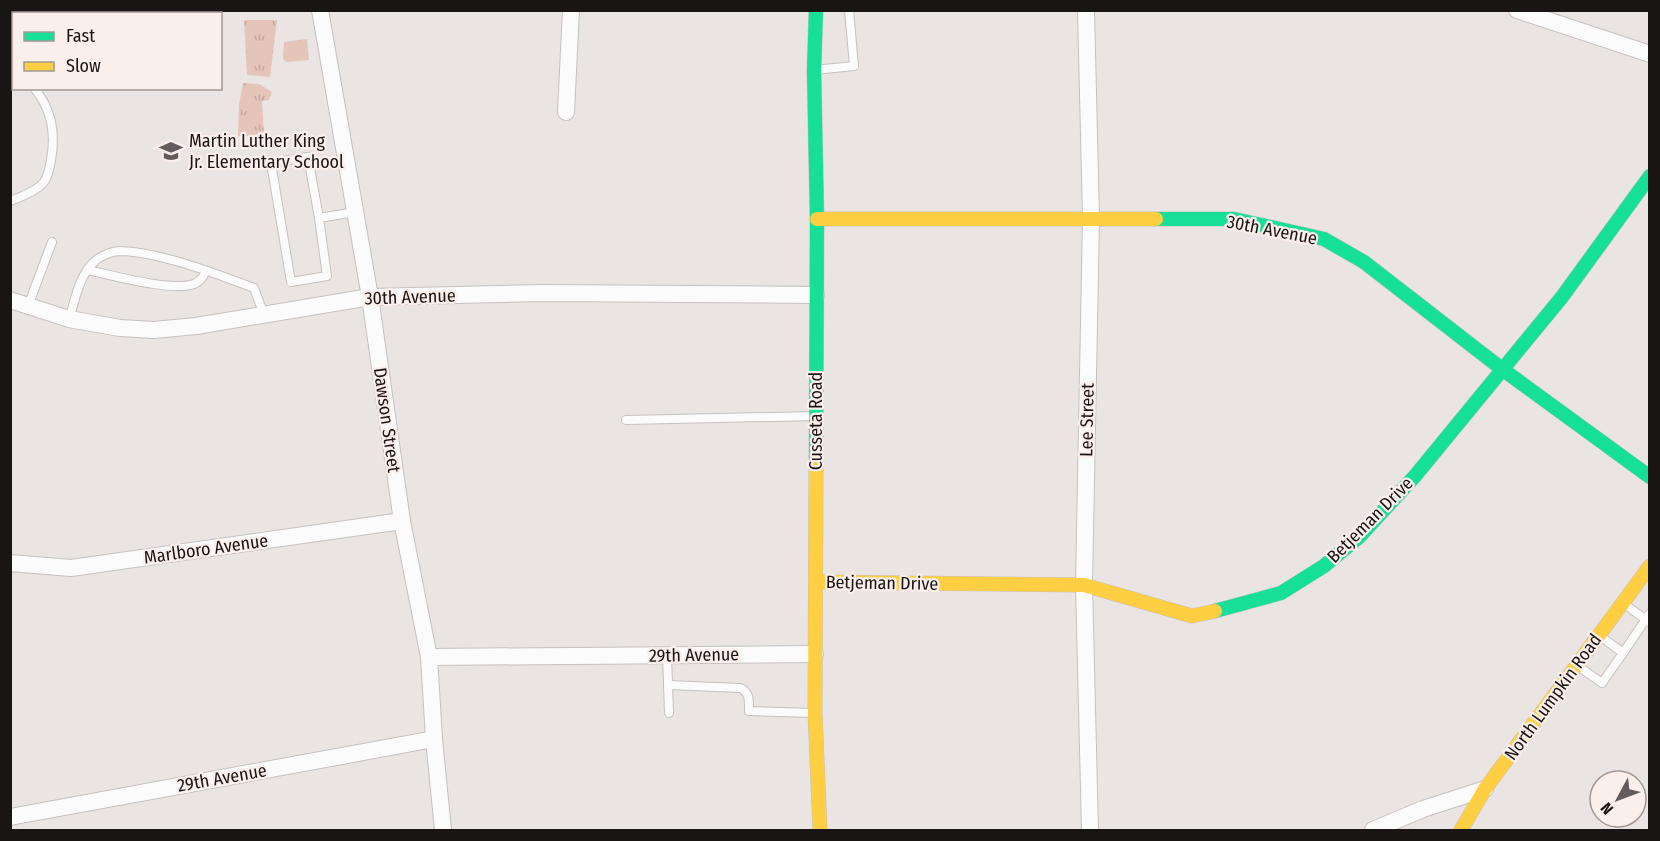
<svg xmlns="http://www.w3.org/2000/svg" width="1660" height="841" font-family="'Fira Sans Condensed',sans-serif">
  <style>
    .park { fill: url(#park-tufts) }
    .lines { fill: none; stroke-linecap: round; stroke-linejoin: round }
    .lane-casing { stroke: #c6c1c0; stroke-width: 10 }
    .street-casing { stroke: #c6c1c0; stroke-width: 18 }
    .fast-casing { stroke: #c6c1c0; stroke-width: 15 }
    .slow-casing { stroke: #c6c1c0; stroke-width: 15 }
    .lane { stroke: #fcfbfb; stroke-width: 8 }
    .street { stroke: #fcfbfb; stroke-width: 16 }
    .fast { stroke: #16e098; stroke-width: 14 }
    .slow { stroke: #ffcf43; stroke-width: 14 }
    .labels { text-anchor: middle; stroke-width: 4.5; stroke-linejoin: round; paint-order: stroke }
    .poi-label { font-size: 18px; fill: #191514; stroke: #fbefeb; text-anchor: start }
    .street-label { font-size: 18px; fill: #191514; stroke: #fbefeb }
  </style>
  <defs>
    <pattern id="park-tufts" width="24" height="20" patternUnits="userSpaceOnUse" patternTransform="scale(1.5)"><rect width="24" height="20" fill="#e5c4b9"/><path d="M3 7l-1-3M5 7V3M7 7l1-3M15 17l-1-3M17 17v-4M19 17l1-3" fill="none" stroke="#c4a89e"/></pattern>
  </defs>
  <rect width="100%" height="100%" fill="#eae4e2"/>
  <g class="park">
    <polygon points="244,20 277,20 270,77 247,75"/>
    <polygon points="307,39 309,60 286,62 283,59 284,42"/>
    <polygon points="243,83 259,84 272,92 269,100 262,101 264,136 238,136 239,105"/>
  </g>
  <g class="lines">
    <g class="lane-casing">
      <g id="lane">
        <polyline points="814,70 854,66 849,10"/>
        <polyline points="10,77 14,77"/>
        <path d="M10 201C21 197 37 191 44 182 48 177 50 166 51 160 56 133 52 109 34 88"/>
        <polyline points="319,218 327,276 291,282 271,163 308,157 319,218 355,212"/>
        <path d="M87 270C112 275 172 292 194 284 201 281 203 277 206 271"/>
        <polyline points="28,306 52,242"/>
        <path d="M69 319C76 298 78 277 95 261 100 256 113 251 120 251 160 252 217 274 254 288L264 315"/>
        <polyline points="626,420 816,416"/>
        <polyline points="1623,603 1649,622"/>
        <polyline points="1599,635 1623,653 1650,613"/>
        <polyline points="667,655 669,713"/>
        <polyline points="1578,666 1602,683 1623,653"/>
        <path d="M669 685 740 688C750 692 749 701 749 711L814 713"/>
      </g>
    </g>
    <g class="street-casing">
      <g id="street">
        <polyline points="320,10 370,297 402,521 429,657 434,739 443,830"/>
        <polyline points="1086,10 1091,218 1084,585 1090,830"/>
        <polyline points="1517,10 1650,54"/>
        <polyline points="566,112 571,10"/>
        <polyline points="10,300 69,319 120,328 154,330 196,326 370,297 542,293 816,295"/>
        <polyline points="10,563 71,568 402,521"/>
        <polyline points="429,657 815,654"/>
        <polyline points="10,817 434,739"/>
        <polyline points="1373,830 1423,809 1485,789"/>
      </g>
    </g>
    <g class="fast-casing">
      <g id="fast">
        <polyline points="1156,219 1234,219 1324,239 1364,262 1502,369 1650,477"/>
        <polyline points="816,469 817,219 814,70 816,10"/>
        <polyline points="1215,611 1281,593 1324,566 1359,537 1415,476 1562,297 1650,176"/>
      </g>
    </g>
    <g class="slow-casing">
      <g id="slow">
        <polyline points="817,219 1156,219"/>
        <polyline points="816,469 815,713 820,830"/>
        <polyline points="816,582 1084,585 1192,616 1215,611"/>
        <polyline points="1461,830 1485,789 1650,566"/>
      </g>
    </g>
    <use href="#lane" class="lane"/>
    <use href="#street" class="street"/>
    <use href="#fast" class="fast"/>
    <use href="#slow" class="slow"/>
  </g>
  <defs>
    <g id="school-bare" transform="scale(1.8)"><path d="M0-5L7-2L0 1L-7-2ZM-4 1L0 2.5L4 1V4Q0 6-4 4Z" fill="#625d5c" stroke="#fbefeb" stroke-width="2.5" paint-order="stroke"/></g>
  </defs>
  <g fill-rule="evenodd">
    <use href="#school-bare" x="171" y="151"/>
  </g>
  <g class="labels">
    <g class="poi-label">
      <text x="189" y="147">Martin Luther King<tspan x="189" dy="21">Jr. Elementary School</tspan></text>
    </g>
    <g class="street-label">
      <text transform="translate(1272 230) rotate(11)" y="6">30th Avenue</text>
      <text transform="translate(410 297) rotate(-2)" y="6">30th Avenue</text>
      <text transform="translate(387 420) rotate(82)" y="6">Dawson Street</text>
      <text transform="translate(1087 420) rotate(-89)" y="6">Lee Street</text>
      <text transform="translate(816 421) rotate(-90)" y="6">Cusseta Road</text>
      <text transform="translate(1370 520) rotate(-45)" y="6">Betjeman Drive</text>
      <text transform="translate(206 549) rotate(-8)" y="6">Marlboro Avenue</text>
      <text transform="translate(882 583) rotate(1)" y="6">Betjeman Drive</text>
      <text transform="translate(694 655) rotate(-1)" y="6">29th Avenue</text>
      <text transform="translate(1553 697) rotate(-54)" y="6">North Lumpkin Road</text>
      <text transform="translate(222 778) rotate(-10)" y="6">29th Avenue</text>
    </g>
  </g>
  <rect width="1660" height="841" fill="none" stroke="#191514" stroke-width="24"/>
  <rect x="12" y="12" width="210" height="78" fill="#fbefeb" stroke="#a19895" stroke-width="1.5"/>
  <rect x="24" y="32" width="30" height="9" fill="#16e098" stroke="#a19895" stroke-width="1.5"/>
  <text x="66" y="42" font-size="18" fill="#191514">Fast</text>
  <rect x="24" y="62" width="30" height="9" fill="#ffcf43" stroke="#a19895" stroke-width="1.5"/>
  <text x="66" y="72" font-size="18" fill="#191514">Slow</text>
  <g transform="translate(1618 799) rotate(229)"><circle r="28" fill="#fbefeb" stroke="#a19895" stroke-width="1.5"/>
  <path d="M0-4.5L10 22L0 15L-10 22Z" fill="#625d5c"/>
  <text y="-9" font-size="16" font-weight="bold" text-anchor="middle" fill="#191514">N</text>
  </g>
</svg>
